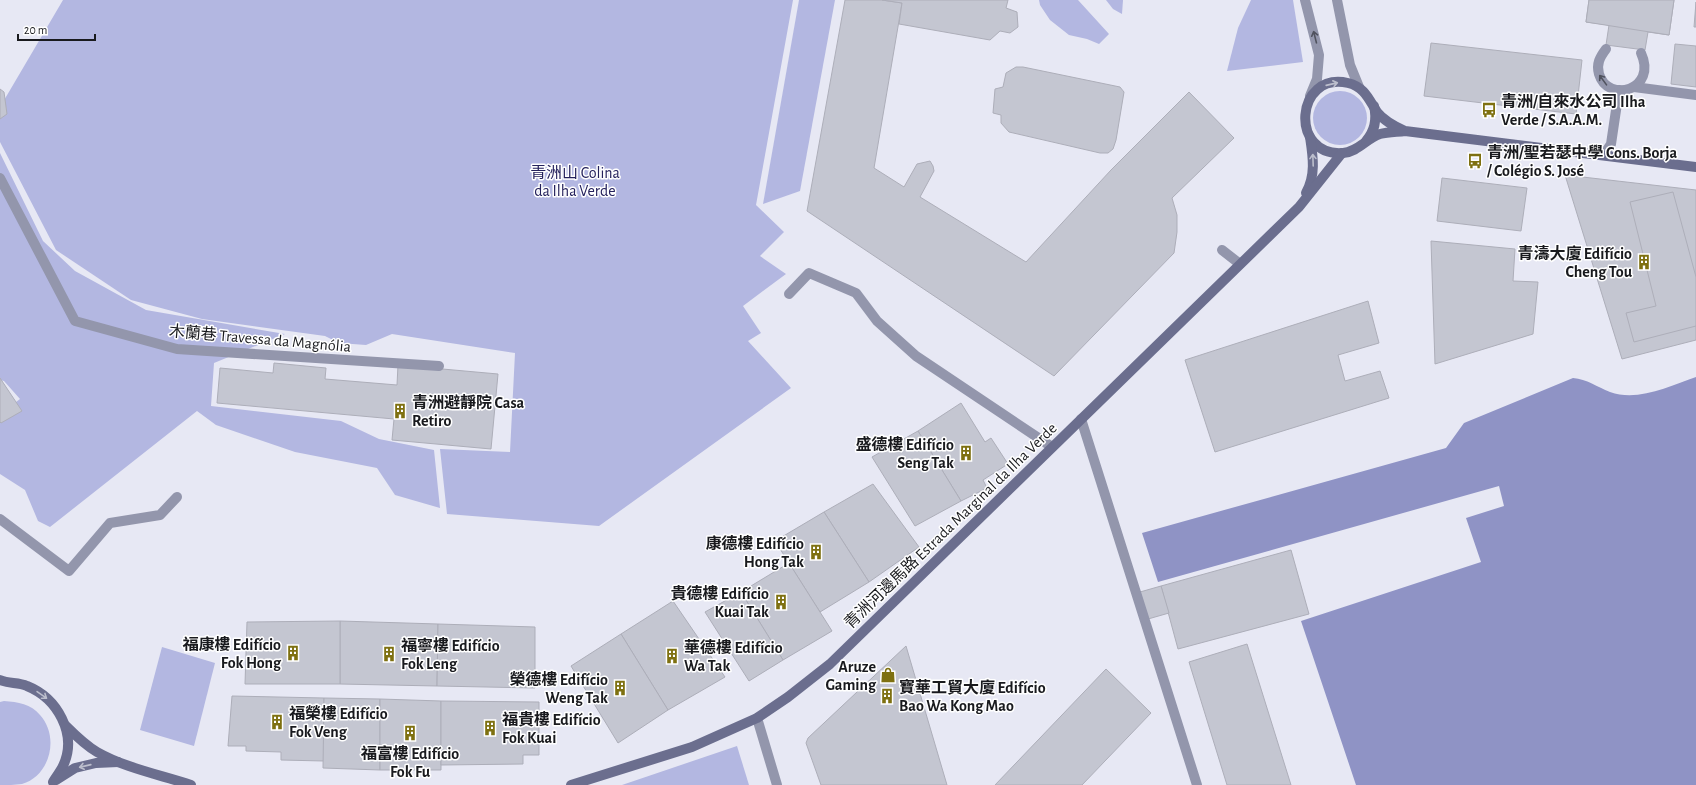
<svg xmlns="http://www.w3.org/2000/svg" width="1696" height="785" font-family="'Alegreya Sans','Noto Sans SC',sans-serif">
  <style>
    .green { fill: #b3b7e1 }
    .water { fill: #8f93c5 }
    .building { fill: #c4c6d1; stroke: #adaeb9 }
    .lines { fill: none; stroke-linecap: round; stroke-linejoin: round }
    .service { stroke: #9396ac; stroke-width: 10 }
    .minor { stroke: #9396ac; stroke-width: 10 }
    .tertiary { stroke: #9396ac; stroke-width: 10 }
    .secondary { stroke: #6b6e8e; stroke-width: 10 }
    .oneway { stroke: #50525e }
    .oneway2 { stroke: #bcbecc }
    .labels { text-anchor: middle; stroke-width: 3; stroke-linejoin: round; paint-order: stroke }
    .poi-label { font-size: 16px; font-weight: bold; fill: #191a1e; stroke: #fff; text-anchor: start }
    .park-label { font-size: 16px; fill: #24215c; stroke: #fff }
    .street-label { font-size: 16px; fill: #191a1e; stroke: #fff }
  </style>
  <rect width="100%" height="100%" fill="#e7e8f4"/>
  <g class="green">
    <polygon points="63,0 793,0 756,205 784,232 760,256 786,274 743,306 761,333 748,341 791,388 599,526 447,514 440,449 510,452 515,353 392,334 366,345 339,343 325,336 202,319 131,300 56,250 0,142 0,118 3,102"/>
    <polygon points="799,0 835,0 800,191 763,204"/>
    <polygon points="1039,0 1078,0 1109,34 1099,44 1087,39 1069,35 1050,20 1040,5"/>
    <polygon points="1106,0 1123,0 1122,14 1113,9"/>
    <polygon points="1251,0 1293,0 1303,62 1227,71 1238,28"/>
    <circle cx="1340" cy="118" r="27"/>
    <polygon points="0,153 43,241 75,271 146,310 285,334 214,363 211,406 341,421 379,439 434,450 440,508 395,495 377,468 295,452 216,425 197,411 50,527 38,521 25,490 0,474 0,414 20,399 4,381 0,380"/>
    <polygon points="162,647 215,663 194,746 140,730"/>
    <path d="M4 701C18 702 31 704 40 715 60 737 50 776 22 784 15 785 7 785 0 785V702Z"/>
    <polygon points="737,746 749,785 622,785"/>
  </g>
  <path class="water" d="M1696 377V785H1356L1301 621 1481 562 1466 518 1504 506 1499 486 1158 582 1142 533 1446 448 1464 423 1573 378C1587 379 1597 387 1610 392 1638 402 1670 386 1696 377Z"/>
  <g class="building">
    <polygon points="845,0 882,0 902,3 874,168 904,187 917,164 930,161 933,166 934,171 920,197 1026,262 1111,170 1189,92 1234,138 1172,198 1177,215 1177,232 1174,253 1054,376 807,211"/>
    <polygon points="882,0 1008,0 1006,8 1017,12 1018,27 1010,33 1000,31 990,40 899,24 902,3"/>
    <polygon points="1589,0 1674,0 1669,35 1648,32 1645,50 1606,45 1609,25 1586,22"/>
    <polygon points="1589,0 1674,0 1669,35 1586,22"/>
    <polygon points="1696,2 1696,27 1694,27"/>
    <polygon points="1431,43 1582,60 1576,114 1424,96"/>
    <polygon points="1675,44 1696,46 1696,87 1671,84"/>
    <polygon points="1016,67 1023,67 1120,87 1124,92 1116,140 1113,149 1108,153 1100,153 1009,132 1001,123 1001,115 993,113 995,89 1003,87 1006,73"/>
    <polygon points="0,89 4,92 7,114 0,119"/>
    <polygon points="1565,175 1696,190 1696,340 1622,359"/>
    <polygon points="1442,178 1527,188 1521,231 1437,221"/>
    <polygon points="1673,192 1696,277 1696,326 1634,342 1626,313 1656,306 1630,202"/>
    <polygon points="1431,241 1515,249 1513,281 1538,282 1533,334 1435,364"/>
    <polygon points="1368,301 1379,343 1338,355 1345,381 1380,371 1389,398 1215,452 1185,360"/>
    <polygon points="274,363 326,368 325,379 397,385 398,365 498,374 491,449 392,440 394,419 217,403 220,368 273,373"/>
    <polygon points="0,378 22,411 1,423 0,422"/>
    <polygon points="961,403 985,442 991,438 1008,464 983,480 987,488 961,501 918,431"/>
    <polygon points="918,431 961,501 915,526 872,457"/>
    <polygon points="873,484 919,547 869,582 824,512"/>
    <polygon points="824,512 869,582 820,612 775,541"/>
    <polygon points="1291,550 1309,614 1178,649 1161,586"/>
    <polygon points="789,563 832,631 783,660 741,592"/>
    <polygon points="1161,586 1169,613 1148,619 1140,592"/>
    <polygon points="741,592 783,660 749,681 705,612"/>
    <polygon points="673,601 725,677 668,710 621,634"/>
    <polygon points="340,621 438,624 437,686 340,684"/>
    <polygon points="340,621 340,684 245,684 247,622"/>
    <polygon points="438,624 535,627 535,688 437,686"/>
    <polygon points="621,634 668,710 618,743 571,666"/>
    <polygon points="1247,644 1291,785 1227,785 1189,662"/>
    <polygon points="906,646 947,785 821,785 806,743 808,738"/>
    <polygon points="1106,669 1151,713 1082,785 995,785"/>
    <polygon points="232,696 324,698 324,761 281,760 281,752 246,751 246,746 228,746"/>
    <polygon points="324,698 380,699 380,770 323,768"/>
    <polygon points="380,699 441,701 441,770 380,770"/>
    <polygon points="441,701 539,702 539,755 523,755 523,764 441,765"/>
  </g>
  <g class="lines">
    <g class="service">
      <path d="M1606 49C1600 57 1596 64 1599 74 1608 104 1658 90 1641 53"/>
      <polyline points="1634,87 1696,95"/>
      <polyline points="1598,155 1607,150 1611,144 1619,90"/>
      <polyline points="1222,250 1240,264"/>
      <polyline points="789,294 809,273 856,293 877,321 916,356 1052,447"/>
      <polyline points="1081,419 1197,785"/>
      <polyline points="0,519 69,571 110,523 160,515 177,497"/>
    </g>
    <g class="minor">
      <polyline points="0,178 75,321 177,349 439,366"/>
      <polyline points="757,718 777,785"/>
    </g>
    <g class="tertiary">
      <polyline points="1305,0 1319,55 1317,79 1310,96"/>
      <polyline points="1337,0 1350,65 1359,87"/>
    </g>
    <g class="secondary">
      <path d="M1405 131C1394 126 1384 121 1377 112 1369 100 1365 87 1348 83 1295 71 1289 157 1343 153 1358 152 1367 138 1380 134 1388 132 1397 132 1405 131L1696 167"/>
      <path d="M1366 141C1375 131 1377 119 1374 106"/>
      <path d="M1306 193C1316 175 1313 157 1310 137"/>
      <path d="M0 680C9 684 18 682 27 686 57 698 78 734 63 766 60 772 56 777 53 782"/>
      <path d="M66 726C76 736 85 745 97 752 125 768 161 775 191 785"/>
      <polyline points="56,780 75,768 96,763 118,762"/>
      <polyline points="571,785 692,747 757,718 788,697 830,664 1299,207 1342,153"/>
    </g>
  </g>
  <defs><path id="oneway-shaft" d="M-6 0H5M1.5-3L5.5 0L1.5 3" fill="none" stroke-width="1.6" stroke-linecap="round" stroke-linejoin="round"/></defs>
  <g class="oneway">
    <use href="#oneway-shaft" transform="translate(1315 37) rotate(-104)"/>
    <use href="#oneway-shaft" transform="translate(1603 80) rotate(-126)"/>
  </g>
  <g class="oneway2">
    <use href="#oneway-shaft" transform="translate(1332 84) rotate(-13)"/>
    <use href="#oneway-shaft" transform="translate(1313 160) rotate(-92)"/>
    <use href="#oneway-shaft" transform="translate(42 695) rotate(35)"/>
    <use href="#oneway-shaft" transform="translate(85 766) rotate(167)"/>
  </g>
  <defs>
    <g id="bus-bare" transform="scale(1.2)"><path d="M-5-6H5V4H4V6H2V4H-2V6H-4V4H-5ZM-3.5-4V0h7V-4ZM-3.5 1.2v1.5H-2V1.2ZM2 1.2v1.5H3.5V1.2Z" fill="#7e7010" stroke="#fff" stroke-width="2.5" paint-order="stroke"/></g>
    <g id="building-bare" transform="scale(1.2)"><path d="M-4-6H4V6H1V3H-1V6H-4ZM-2.5-4.3h1.7v1.8h-1.7ZM.8-4.3h1.7v1.8H.8ZM-2.5-1h1.7V.8h-1.7ZM.8-1h1.7V.8H.8Z" fill="#7e7010" stroke="#fff" stroke-width="2.5" paint-order="stroke"/></g>
    <g id="shop-bare" transform="scale(1.2)"><path d="M-5-2.5h2.3a2.7 3.5 0 0 1 5.4 0H5L5.5 6h-11ZM-1.5-2.5h3a1.5 2.3 0 0 0-3 0Z" fill="#7e7010" stroke="#fff" stroke-width="2.5" paint-order="stroke"/></g>
  </defs>
  <g fill-rule="evenodd">
    <use href="#bus-bare" x="1489" y="110"/>
    <use href="#bus-bare" x="1475" y="161"/>
    <use href="#building-bare" x="1644" y="262"/>
    <use href="#building-bare" x="400" y="411"/>
    <use href="#building-bare" x="966" y="453"/>
    <use href="#building-bare" x="816" y="552"/>
    <use href="#building-bare" x="781" y="602"/>
    <use href="#building-bare" x="293" y="653"/>
    <use href="#building-bare" x="389" y="654"/>
    <use href="#building-bare" x="672" y="656"/>
    <use href="#shop-bare" x="888" y="675"/>
    <use href="#building-bare" x="620" y="688"/>
    <use href="#building-bare" x="887" y="696"/>
    <use href="#building-bare" x="277" y="722"/>
    <use href="#building-bare" x="490" y="728"/>
    <use href="#building-bare" x="410" y="733"/>
  </g>
  <g class="labels">
    <g class="poi-label">
      <text x="1501" y="107">青洲/自來水公司 Ilha<tspan x="1501" dy="18">Verde / S.A.A.M.</tspan></text>
      <text x="1487" y="158">青洲/聖若瑟中學 Cons. Borja<tspan x="1487" dy="18">/ Colégio S. José</tspan></text>
      <text x="1632" y="259" text-anchor="end">青濤大廈 Edifício<tspan x="1632" dy="18">Cheng Tou</tspan></text>
      <text x="412" y="408">青洲避靜院 Casa<tspan x="412" dy="18">Retiro</tspan></text>
      <text x="954" y="450" text-anchor="end">盛德樓 Edifício<tspan x="954" dy="18">Seng Tak</tspan></text>
      <text x="804" y="549" text-anchor="end">康德樓 Edifício<tspan x="804" dy="18">Hong Tak</tspan></text>
      <text x="769" y="599" text-anchor="end">貴德樓 Edifício<tspan x="769" dy="18">Kuai Tak</tspan></text>
      <text x="281" y="650" text-anchor="end">福康樓 Edifício<tspan x="281" dy="18">Fok Hong</tspan></text>
      <text x="401" y="651">福寧樓 Edifício<tspan x="401" dy="18">Fok Leng</tspan></text>
      <text x="684" y="653">華德樓 Edifício<tspan x="684" dy="18">Wa Tak</tspan></text>
      <text x="876" y="672" text-anchor="end">Aruze<tspan x="876" dy="18">Gaming</tspan></text>
      <text x="608" y="685" text-anchor="end">榮德樓 Edifício<tspan x="608" dy="18">Weng Tak</tspan></text>
      <text x="899" y="693">寶華工貿大廈 Edifício<tspan x="899" dy="18">Bao Wa Kong Mao</tspan></text>
      <text x="289" y="719">福榮樓 Edifício<tspan x="289" dy="18">Fok Veng</tspan></text>
      <text x="502" y="725">福貴樓 Edifício<tspan x="502" dy="18">Fok Kuai</tspan></text>
      <text x="410" y="759" text-anchor="middle">福富樓 Edifício<tspan x="410" dy="18">Fok Fu</tspan></text>
    </g>
    <g class="park-label">
      <text x="575" y="178">青洲山 Colina<tspan x="575" dy="18">da Ilha Verde</tspan></text>
    </g>
    <g class="street-label">
      <text transform="translate(260 338) rotate(5)" y="6">木蘭巷 Travessa da Magnólia</text>
      <text transform="translate(950 525) rotate(-44)" y="6">青洲河邊馬路 Estrada Marginal da Ilha Verde</text>
    </g>
  </g>
  <path d="M18 34v6h77v-6" fill="none" stroke="#191a1e" stroke-width="2"/>
  <text x="24" y="34" font-size="12" fill="#191a1e" stroke="#ffffff" stroke-width="3" paint-order="stroke">20 m</text>
</svg>
